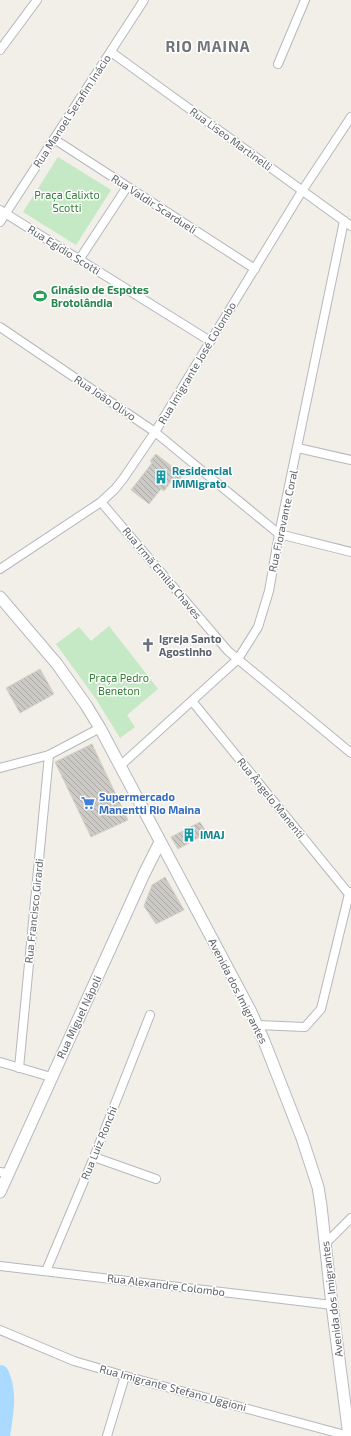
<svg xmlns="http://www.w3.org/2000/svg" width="351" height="1436" font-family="'Exo 2',sans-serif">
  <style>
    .green { fill: #c5e8c5 }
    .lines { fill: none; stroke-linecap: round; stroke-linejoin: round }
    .river { stroke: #aadaff; stroke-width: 18 }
    .building { fill: url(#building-back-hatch); stroke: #d6d1c6 }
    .street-casing { stroke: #b5b8bc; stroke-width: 10 }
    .secondary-casing { stroke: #b6babf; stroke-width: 13 }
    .street { stroke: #fff; stroke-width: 8 }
    .secondary { stroke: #fff; stroke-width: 11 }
    .labels { text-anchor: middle; stroke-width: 3; stroke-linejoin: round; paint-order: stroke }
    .street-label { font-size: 11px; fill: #5f6368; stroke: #fff }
    .park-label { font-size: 11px; fill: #348238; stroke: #fff }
    .leisure-label { font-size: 11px; font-weight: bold; fill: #27864d; stroke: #fff; text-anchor: start }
    .culture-label { font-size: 11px; font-weight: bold; fill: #0d838f; stroke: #fff; text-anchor: start }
    .worship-label { font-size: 11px; font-weight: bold; fill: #5b616d; stroke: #fff; text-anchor: start }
    .shop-label { font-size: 11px; font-weight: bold; fill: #366cbe; stroke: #fff; text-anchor: start }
    .district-label { font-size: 15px; font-weight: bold; letter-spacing: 1px; fill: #70757a; stroke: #fff }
  </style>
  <defs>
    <pattern id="building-back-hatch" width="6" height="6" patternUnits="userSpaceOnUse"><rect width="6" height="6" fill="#cccac5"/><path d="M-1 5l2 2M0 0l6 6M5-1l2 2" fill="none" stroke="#a9a8a4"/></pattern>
  </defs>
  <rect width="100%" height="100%" fill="#f1efe8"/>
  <g class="green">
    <polygon points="58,157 111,190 76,245 23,212"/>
    <polygon points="109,626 158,689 127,715 135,727 120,738 96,699 56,644 79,627 91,641"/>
  </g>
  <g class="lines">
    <path class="river" d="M0 1374C9 1394 4 1415 1 1436"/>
  </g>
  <g class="building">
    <polygon points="156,454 183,475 177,483 172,480 164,491 161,489 149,504 131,490 152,463 150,461"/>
    <polygon points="40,669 54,694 20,713 6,688"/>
    <polygon points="92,744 128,820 91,837 55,762"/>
    <polygon points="200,822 207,833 178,849 171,837"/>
    <polygon points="165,877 184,910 156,924 144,906 152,885"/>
  </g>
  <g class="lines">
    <g class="street-casing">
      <g id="street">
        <polyline points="0,50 37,0"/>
        <polyline points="111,52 351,226"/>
        <polyline points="278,64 305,0"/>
        <polyline points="54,139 255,269"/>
        <polyline points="0,210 210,341"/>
        <polyline points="0,222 144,0"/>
        <polyline points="79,260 127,187"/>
        <polyline points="0,327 155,432 279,534 351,552"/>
        <polyline points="298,448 351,460"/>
        <polyline points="101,502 228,651 351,753"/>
        <polyline points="0,569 101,502 115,489 123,479 155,432 302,191 351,117"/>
        <polyline points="192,701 349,894"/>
        <polyline points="120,766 238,659 258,627 269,591 279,534 344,221"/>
        <polyline points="0,768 49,755 100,728"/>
        <polyline points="257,1025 305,1027 321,1009 349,894 351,892"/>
        <polyline points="0,1062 51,1077"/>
        <polyline points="19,1068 49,755"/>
        <polyline points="94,1157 156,1179"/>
        <polyline points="0,1172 8,1173"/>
        <polyline points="325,1244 351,1218"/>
        <polyline points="0,1266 332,1305"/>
        <polyline points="46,1271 94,1157 150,1015"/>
        <polyline points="0,1330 74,1361 125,1376 349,1436"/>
        <polyline points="107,1436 125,1376"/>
      </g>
    </g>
    <g class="secondary-casing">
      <g id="secondary">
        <polyline points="0,597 57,664 86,705 100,728 250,1010 264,1041 302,1138 318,1187 321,1206 332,1305 349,1436"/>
        <polyline points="0,1192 144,874 160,842"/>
      </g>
    </g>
    <use href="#street" class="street"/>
    <use href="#secondary" class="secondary"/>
  </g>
  <defs>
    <g id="stadium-bare" transform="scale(1.08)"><path d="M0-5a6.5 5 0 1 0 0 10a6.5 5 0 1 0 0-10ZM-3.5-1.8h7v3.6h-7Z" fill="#2e9e5b" stroke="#fff" stroke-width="2.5" paint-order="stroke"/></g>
    <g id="building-bare" transform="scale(1.08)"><path d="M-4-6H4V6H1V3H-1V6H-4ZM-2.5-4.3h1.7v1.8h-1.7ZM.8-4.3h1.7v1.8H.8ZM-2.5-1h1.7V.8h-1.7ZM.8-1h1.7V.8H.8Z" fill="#0f9aa8" stroke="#fff" stroke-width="2.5" paint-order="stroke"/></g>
    <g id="church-bare" transform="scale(1.08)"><path d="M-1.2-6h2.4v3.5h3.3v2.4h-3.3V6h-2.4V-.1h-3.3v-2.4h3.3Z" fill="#6b7280" stroke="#fff" stroke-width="2.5" paint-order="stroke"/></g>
    <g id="supermarket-bare" transform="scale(1.08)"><path d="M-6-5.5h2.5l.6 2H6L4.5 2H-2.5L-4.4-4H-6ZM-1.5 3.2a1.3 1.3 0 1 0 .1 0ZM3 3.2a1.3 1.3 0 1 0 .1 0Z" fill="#3f7fe0" stroke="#fff" stroke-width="2.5" paint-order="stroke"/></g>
  </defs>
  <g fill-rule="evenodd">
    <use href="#stadium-bare" x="40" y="296"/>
    <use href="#building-bare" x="161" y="477"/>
    <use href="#church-bare" x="148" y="645"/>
    <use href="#supermarket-bare" x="88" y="803"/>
    <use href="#building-bare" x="189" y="835"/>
  </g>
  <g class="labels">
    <g class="street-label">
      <text transform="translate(72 111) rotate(-57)" y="4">Rua Manoel Serafim Inácio</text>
      <text transform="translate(231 139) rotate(36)" y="4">Rua Liseo Martinelli</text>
      <text transform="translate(154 204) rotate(33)" y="4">Rua Valdir Scardueli</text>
      <text transform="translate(64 250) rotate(32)" y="4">Rua Egídio Scotti</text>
      <text transform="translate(197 363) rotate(-59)" y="4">Rua Imigrante José Colombo</text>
      <text transform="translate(105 398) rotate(34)" y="4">Rua João Olivo</text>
      <text transform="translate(283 521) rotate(-78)" y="4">Rua Fioravante Coral</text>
      <text transform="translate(162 573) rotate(50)" y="4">Rua Irmã Emília Chaves</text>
      <text transform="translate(271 798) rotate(51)" y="4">Rua Ângelo Manenti</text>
      <text transform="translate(34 911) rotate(-84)" y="4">Rua Francisco Girardi</text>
      <text transform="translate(238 991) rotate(63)" y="4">Avenida dos Imigrantes</text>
      <text transform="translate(79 1017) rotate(-65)" y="4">Rua Miguel Nápoli</text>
      <text transform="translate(99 1143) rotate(-68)" y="4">Rua Luiz Ronchi</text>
      <text transform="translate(166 1285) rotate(7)" y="4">Rua Alexandre Colombo</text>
      <text transform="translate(332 1299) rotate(-97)" y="4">Avenida dos Imigrantes</text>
      <text transform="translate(173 1388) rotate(15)" y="4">Rua Imigrante Stefano Uggioni</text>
    </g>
    <g class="park-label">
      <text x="67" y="199">Praça Calixto<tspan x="67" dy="13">Scotti</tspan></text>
      <text x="119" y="682">Praça Pedro<tspan x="119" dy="13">Beneton</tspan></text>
    </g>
    <g class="leisure-label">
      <text x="51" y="294">Ginásio de Espotes<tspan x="51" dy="13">Brotolândia</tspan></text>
    </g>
    <g class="culture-label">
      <text x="172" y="475">Residencial<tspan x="172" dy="13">IMMigrato</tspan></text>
      <text x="200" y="839">IMAJ</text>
    </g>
    <g class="worship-label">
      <text x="159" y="643">Igreja Santo<tspan x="159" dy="13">Agostinho</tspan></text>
    </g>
    <g class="shop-label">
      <text x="99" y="801">Supermercado<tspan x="99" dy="13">Manentti Rio Maina</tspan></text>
    </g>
    <g class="district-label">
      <text x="208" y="52">RIO MAINA</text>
    </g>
  </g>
</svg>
